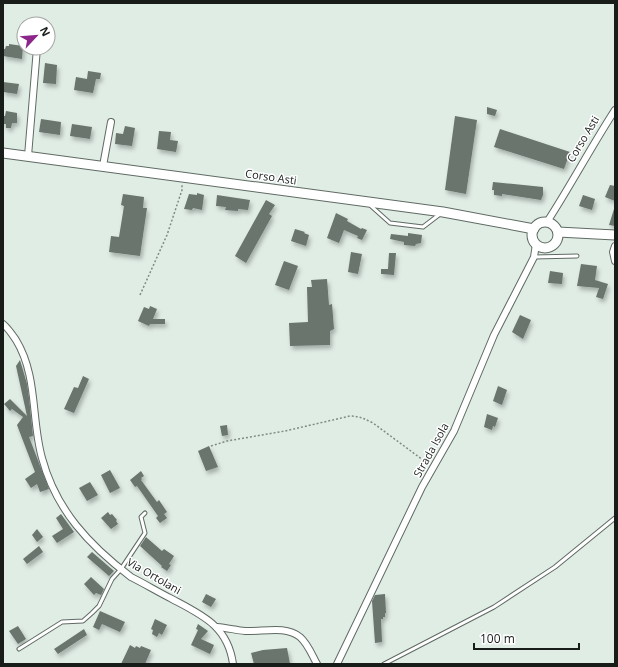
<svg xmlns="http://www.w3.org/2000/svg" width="618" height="667" font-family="'Open Sans',sans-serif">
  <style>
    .building { fill: #69746d; filter: url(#shadow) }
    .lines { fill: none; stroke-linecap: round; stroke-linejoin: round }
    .service-casing { stroke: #5f6a63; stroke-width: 5 }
    .minor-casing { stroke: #5f6a63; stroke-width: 8 }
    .primary-casing { stroke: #5f6a63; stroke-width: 11 }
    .path { stroke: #818a84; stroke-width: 1.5; stroke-dasharray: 2 2; stroke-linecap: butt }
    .service { stroke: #fff; stroke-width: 3 }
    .minor { stroke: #fff; stroke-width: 6 }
    .primary { stroke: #fff; stroke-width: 9 }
    .labels { text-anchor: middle; stroke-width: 3; stroke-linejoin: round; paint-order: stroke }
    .street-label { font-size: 11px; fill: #181d1a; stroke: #fff }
  </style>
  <defs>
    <filter id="shadow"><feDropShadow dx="2" dy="3.5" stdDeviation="2" flood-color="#0004"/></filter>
  </defs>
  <rect width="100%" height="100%" fill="#e0ede5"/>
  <g class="building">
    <polygon points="9,44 23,46 22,59 3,56 3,49 5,49 6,46 9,46"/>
    <polygon points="45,63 57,65 56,84 43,83"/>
    <polygon points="88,71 101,73 100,79 96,79 93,93 74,90 76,77 87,79"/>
    <polygon points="3,82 19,84 17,94 3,92"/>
    <polygon points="487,107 497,110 495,116 487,114"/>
    <polygon points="6,111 17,113 17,123 12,123 11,128 6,128 6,124 3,124 3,116 5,116"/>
    <polygon points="455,116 477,120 466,194 445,190"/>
    <polygon points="41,119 61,122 60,135 39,132"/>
    <polygon points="72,124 92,127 90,139 70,136"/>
    <polygon points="125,126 135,128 132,146 115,144 116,133 123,134"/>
    <polygon points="500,129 570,152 564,169 494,147"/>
    <polygon points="159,131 171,132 170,140 178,141 176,152 157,149"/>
    <polygon points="493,182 543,187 543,195 541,200 502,194 502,196 494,195 494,190 492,190"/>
    <polygon points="610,185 615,186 615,201 605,197"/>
    <polygon points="197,193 204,195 202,210 193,208 192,210 184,209 189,194 197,195"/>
    <polygon points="123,194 144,197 143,208 147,208 140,256 109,252 111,236 119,237 124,206 121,205"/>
    <polygon points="217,195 250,200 248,210 238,209 238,211 225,210 226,207 216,206"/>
    <polygon points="583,195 595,199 592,210 579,206"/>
    <polygon points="266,200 275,205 269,214 272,216 246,263 235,256"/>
    <polygon points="614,209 615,210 615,226 609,225"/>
    <polygon points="336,213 348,219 347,221 361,229 362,228 367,230 362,240 357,238 358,236 344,230 339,243 327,238"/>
    <polygon points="295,229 305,232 304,233 309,235 306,246 291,241"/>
    <polygon points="408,233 422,235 421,243 416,244 415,246 404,245 404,242 390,239 391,234 408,236"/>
    <polygon points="351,252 362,254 358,274 348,272"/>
    <polygon points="389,253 396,253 394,275 381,274 381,269 388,269"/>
    <polygon points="284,261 298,266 289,290 275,285"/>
    <polygon points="581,264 597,266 595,280 608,284 603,299 596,297 599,288 577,286"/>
    <polygon points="550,271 563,273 562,284 548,283"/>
    <polygon points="327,279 329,305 332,304 334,329 330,331 330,345 290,346 289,323 308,322 307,287 312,287 311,280"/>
    <polygon points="150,306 157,309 153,319 165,319 165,324 150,324 149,326 138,321 144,307 149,309"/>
    <polygon points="520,315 531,320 523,339 512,332"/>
    <polygon points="20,360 27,384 29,398 33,436 29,437 49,489 40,492 37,484 31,488 25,479 35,472 17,425 23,417 12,409 10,411 4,404 10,399 27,416 16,366"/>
    <polygon points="83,376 89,379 74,413 64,409 74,387 78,388"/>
    <polygon points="498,386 507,390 502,405 493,401"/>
    <polygon points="487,414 498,418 495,427 493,426 492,430 484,427"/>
    <polygon points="227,425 228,435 222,436 220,426"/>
    <polygon points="209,446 218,467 206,471 198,451"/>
    <polygon points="110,470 120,488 110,493 101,475"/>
    <polygon points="141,471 144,476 141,478 142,479 141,480 157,502 159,500 167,512 164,514 167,518 160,523 156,518 158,516 137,486 135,487 130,480"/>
    <polygon points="90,482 98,495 87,501 79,488"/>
    <polygon points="108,512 110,515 112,514 117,520 116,521 118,524 111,529 101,518"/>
    <polygon points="61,514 74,532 57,543 52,536 63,529 56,518"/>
    <polygon points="37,529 43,537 37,542 32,535"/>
    <polygon points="146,537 162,551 164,549 174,556 169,564 171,565 167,571 161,567 162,566 140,546"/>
    <polygon points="39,546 43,552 27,564 23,559"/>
    <polygon points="92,552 114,571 109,576 87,557"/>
    <polygon points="91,577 104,589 101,595 96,593 94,595 84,584"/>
    <polygon points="206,594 216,599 211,607 202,602"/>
    <polygon points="385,594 386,613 385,613 385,617 383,617 383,619 381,619 382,642 375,643 372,601 375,595"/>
    <polygon points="100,611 125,622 120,632 102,624 99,630 93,627"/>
    <polygon points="155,619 167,625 162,635 159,633 157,637 152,634 153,630 151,629"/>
    <polygon points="198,624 208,631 201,639 214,645 210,654 191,645 198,630 196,629"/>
    <polygon points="18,626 26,639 18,644 9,631"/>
    <polygon points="84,629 87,635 58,654 54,649"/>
    <polygon points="130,645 135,648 136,646 140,648 141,646 151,650 145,664 121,664"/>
    <polygon points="287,648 290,664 254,664 251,653 263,650"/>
  </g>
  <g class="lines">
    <g class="service-casing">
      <g id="service">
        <polyline points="371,206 390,223 423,227 440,214"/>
        <polyline points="534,257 577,256"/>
        <polyline points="19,649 62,622 83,621 92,613 99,606 112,579 121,569 145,533 141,517 145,513"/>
        <polyline points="384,664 494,607 555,567 615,518"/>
      </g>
    </g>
    <g class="minor-casing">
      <g id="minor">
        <polyline points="28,156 37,48"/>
        <polyline points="103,166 111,122"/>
        <path d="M547 222C571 185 591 147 615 110"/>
        <polyline points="615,246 613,252 615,261"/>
        <path d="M3 324C8 328 12 334 16 340 38 376 31 419 42 458 56 510 89 545 131 577 145 584 158 592 172 599 202 615 228 626 233 664"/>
        <path d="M217 627C227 628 236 630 245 631 263 632 285 625 300 637 308 644 312 655 317 664"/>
        <polyline points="337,664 422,487 454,431 494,335 534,257 536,244"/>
      </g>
    </g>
    <g class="primary-casing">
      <g id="primary">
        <polyline points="3,153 443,212 534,229"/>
        <circle cx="545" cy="235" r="13"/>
        <polyline points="558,232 615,235"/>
      </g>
    </g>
    <g class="path">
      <polyline points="140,295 167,235 182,190 182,185"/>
      <path d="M211 446 227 441 285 431 350 416C359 416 365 419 373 423L427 463"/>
    </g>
    <use href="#service" class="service"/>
    <use href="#minor" class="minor"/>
    <use href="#primary" class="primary"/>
  </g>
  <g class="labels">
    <g class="street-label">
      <text transform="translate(583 139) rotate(-59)" y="4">Corso Asti</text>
      <text transform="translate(271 177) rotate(8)" y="4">Corso Asti</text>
      <text transform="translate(431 450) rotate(-61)" y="4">Strada Isola</text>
      <text transform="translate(154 576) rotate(30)" y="4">Via Ortolani</text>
    </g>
  </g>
  <rect width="618" height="667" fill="none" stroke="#181d1a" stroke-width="8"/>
  <g transform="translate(36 36) rotate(64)"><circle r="19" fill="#ffffff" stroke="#a3a5a3"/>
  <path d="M0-3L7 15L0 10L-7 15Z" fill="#8d268b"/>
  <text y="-6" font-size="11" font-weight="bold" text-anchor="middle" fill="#181d1a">N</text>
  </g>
  <path d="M474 643v6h105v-6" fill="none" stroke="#181d1a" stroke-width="2"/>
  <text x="480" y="643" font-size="12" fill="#181d1a" stroke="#ffffff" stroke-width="3" paint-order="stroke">100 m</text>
</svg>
